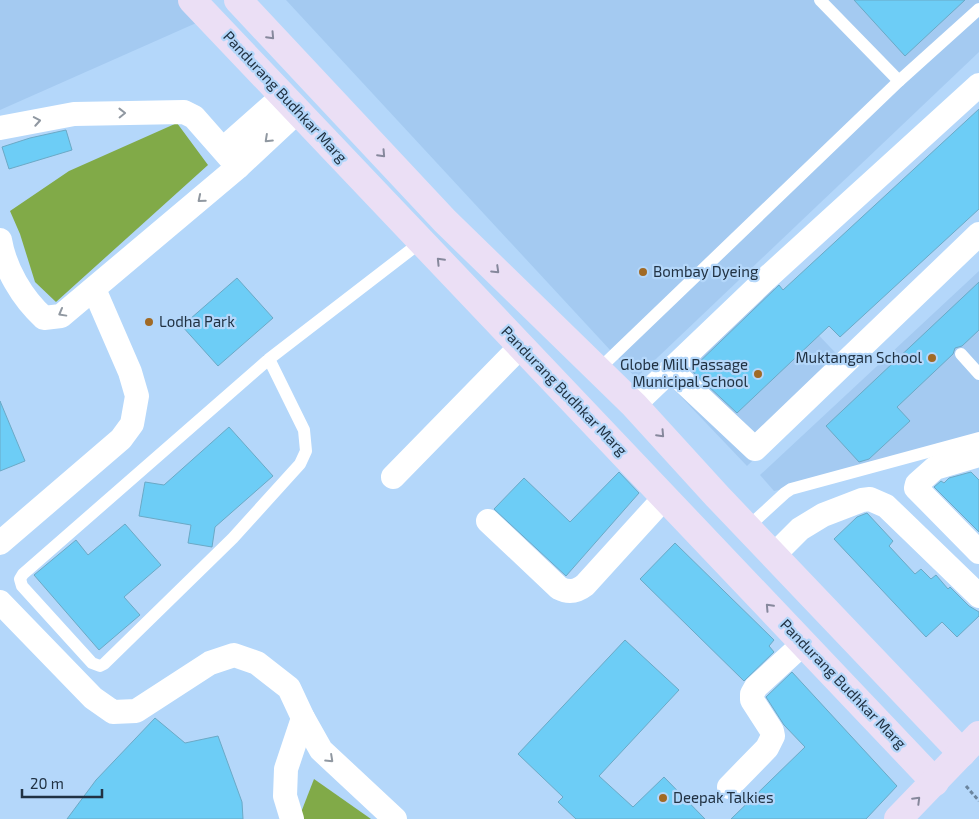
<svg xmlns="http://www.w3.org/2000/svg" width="979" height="819" font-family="'Exo 2',sans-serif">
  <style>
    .built { fill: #a4caf1 }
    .water { fill: #81aa48 }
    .building { fill: #6dcdf6; stroke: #6ba9c6 }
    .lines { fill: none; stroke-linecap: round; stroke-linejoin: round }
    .path { stroke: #6b859f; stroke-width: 3; stroke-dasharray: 4 2.5; stroke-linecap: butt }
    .lane { stroke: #fff; stroke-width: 12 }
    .street { stroke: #fff; stroke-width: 24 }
    .secondary { stroke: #ebdff5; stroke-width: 28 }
    .oneway { stroke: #86889c }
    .oneway2 { stroke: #9098a1 }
    .poi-dot { fill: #a16a25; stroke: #b4d7fa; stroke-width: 2 }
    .labels { text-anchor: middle; stroke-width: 4.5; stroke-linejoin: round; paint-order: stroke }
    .street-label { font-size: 15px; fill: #213243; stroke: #b4d7fa }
    .poi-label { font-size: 15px; fill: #213243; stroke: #b4d7fa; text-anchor: start }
  </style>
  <rect width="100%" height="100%" fill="#b4d7fa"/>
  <g class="built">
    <polygon points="0,0 182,0 203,20 0,110"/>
    <polygon points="286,0 979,0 979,52 636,378"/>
    <polygon points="979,271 979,446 774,491 760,475"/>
    <polygon points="769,283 849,367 747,466 667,382"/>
  </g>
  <g class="water">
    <polygon points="177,123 208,165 56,302 35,282 20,234 10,211 69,171"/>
    <polygon points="314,779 371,819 304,819 300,815"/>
  </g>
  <g class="building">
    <polygon points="854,0 965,0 905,56"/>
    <polygon points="979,109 979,209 840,337 829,326 737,413 691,370 779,285 783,290"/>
    <polygon points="66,130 72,150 9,169 2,147 30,138"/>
    <polygon points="237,278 273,318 218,366 182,326"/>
    <polygon points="979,282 979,330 962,346 955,348 953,354 897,407 910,421 869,459 859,462 826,426"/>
    <polygon points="0,401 25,461 0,471"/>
    <polygon points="229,427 273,476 215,527 212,547 188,543 191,525 139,516 145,482 164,485"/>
    <polygon points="619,472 639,493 566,576 494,509 524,478 570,522"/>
    <polygon points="971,472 979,480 979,532 934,487 941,481 944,483 949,478"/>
    <polygon points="867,513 893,541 889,546 915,574 921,569 931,579 936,575 948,589 950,587 969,606 979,612 979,616 957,637 942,622 926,637 834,539 857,517"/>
    <polygon points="125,524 161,565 124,597 140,615 99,650 34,575 76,540 88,555"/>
    <polygon points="675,543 774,640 769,646 774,652 744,681 640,579"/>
    <polygon points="625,640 679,690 599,776 633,807 664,777 705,819 576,819 558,802 563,797 518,754"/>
    <polygon points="792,672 897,786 866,819 731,819 805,747 784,725 766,697"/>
    <polygon points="155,718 185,743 218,736 242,802 243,819 67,819 96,780"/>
  </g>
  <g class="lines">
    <polyline class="path" points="966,786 979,801"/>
    <g class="lane">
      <polyline points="820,0 899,81"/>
      <polyline points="961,354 979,374"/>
      <polyline points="269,359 304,430 306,451 300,464 233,538 104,664 100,666 92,663 22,586 20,579 23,574 269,359 421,242"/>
      <polyline points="598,370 899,81 979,9"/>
      <polyline points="748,527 785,493 791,489 979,438"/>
    </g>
    <g class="street">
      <polyline points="0,128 74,114 184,112 194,117 238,167"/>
      <polyline points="223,149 283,96"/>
      <path d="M0 240C5 269 22 298 44 318L61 316 238 167 298 111"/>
      <polyline points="671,370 755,449 979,234"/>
      <polyline points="634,405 769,276 979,85"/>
      <polyline points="979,455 935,468 917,484 916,488 979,552"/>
      <polyline points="393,477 521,346"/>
      <path d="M488 521 559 588C569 593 576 592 585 585L665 497"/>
      <polyline points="0,543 121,439 132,424 137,396 130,372 94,289"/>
      <polyline points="774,555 800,529 823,515 862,500 870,499 886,506 979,596"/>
      <polyline points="0,602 93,698 113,712 136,711 210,663 234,655 257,663 289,688 303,718 321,750 395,819"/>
      <polyline points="729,787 767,748 773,736 772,731 752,700 752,694 756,687 804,643"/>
      <polyline points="292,819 285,796 286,769 303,718"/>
    </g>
    <g class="secondary">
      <polyline points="192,0 935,782"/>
      <polyline points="238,0 445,221 634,405 717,496 962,753"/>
      <polyline points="898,819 979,735"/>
    </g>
  </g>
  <defs><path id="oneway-chevron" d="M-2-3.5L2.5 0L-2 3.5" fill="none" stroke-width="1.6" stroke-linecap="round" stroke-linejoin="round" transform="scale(1.25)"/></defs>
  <g class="oneway">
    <use href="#oneway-chevron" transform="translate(271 36) rotate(47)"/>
    <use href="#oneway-chevron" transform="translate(382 154) rotate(47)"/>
    <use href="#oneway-chevron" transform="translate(440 261) rotate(-134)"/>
    <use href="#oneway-chevron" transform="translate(496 270) rotate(44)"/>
    <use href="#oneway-chevron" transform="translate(661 434) rotate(47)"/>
    <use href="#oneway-chevron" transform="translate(769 607) rotate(-133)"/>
    <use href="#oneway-chevron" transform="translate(917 800) rotate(-45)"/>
  </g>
  <g class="oneway2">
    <use href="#oneway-chevron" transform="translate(122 113) rotate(-1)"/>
    <use href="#oneway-chevron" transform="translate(37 121) rotate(-10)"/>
    <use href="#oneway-chevron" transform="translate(268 139) rotate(137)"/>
    <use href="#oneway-chevron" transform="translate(201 199) rotate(140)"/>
    <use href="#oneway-chevron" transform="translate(62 313) rotate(151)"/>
    <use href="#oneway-chevron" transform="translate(330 759) rotate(43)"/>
  </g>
  <g class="poi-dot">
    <circle cx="643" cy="272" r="5"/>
    <circle cx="149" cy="322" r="5"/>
    <circle cx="932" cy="358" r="5"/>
    <circle cx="758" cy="374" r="5"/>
    <circle cx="663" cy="798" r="5"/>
  </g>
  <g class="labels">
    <g class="street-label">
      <text transform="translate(285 97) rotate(47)" y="5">Pandurang Budhkar Marg</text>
      <text transform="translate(564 391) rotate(46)" y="5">Pandurang Budhkar Marg</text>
      <text transform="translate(843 684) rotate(46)" y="5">Pandurang Budhkar Marg</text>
    </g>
    <g class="poi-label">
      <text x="653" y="277">Bombay Dyeing</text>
      <text x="159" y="327">Lodha Park</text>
      <text x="922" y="363" text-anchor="end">Muktangan School</text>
      <text x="748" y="370" text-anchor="end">Globe Mill Passage<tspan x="748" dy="17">Municipal School</tspan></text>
      <text x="673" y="803">Deepak Talkies</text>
    </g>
  </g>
  <path d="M22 789v8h80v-8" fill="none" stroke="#213243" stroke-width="2.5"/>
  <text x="30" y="789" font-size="15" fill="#213243" stroke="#b4d7fa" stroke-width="4" paint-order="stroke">20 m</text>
</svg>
